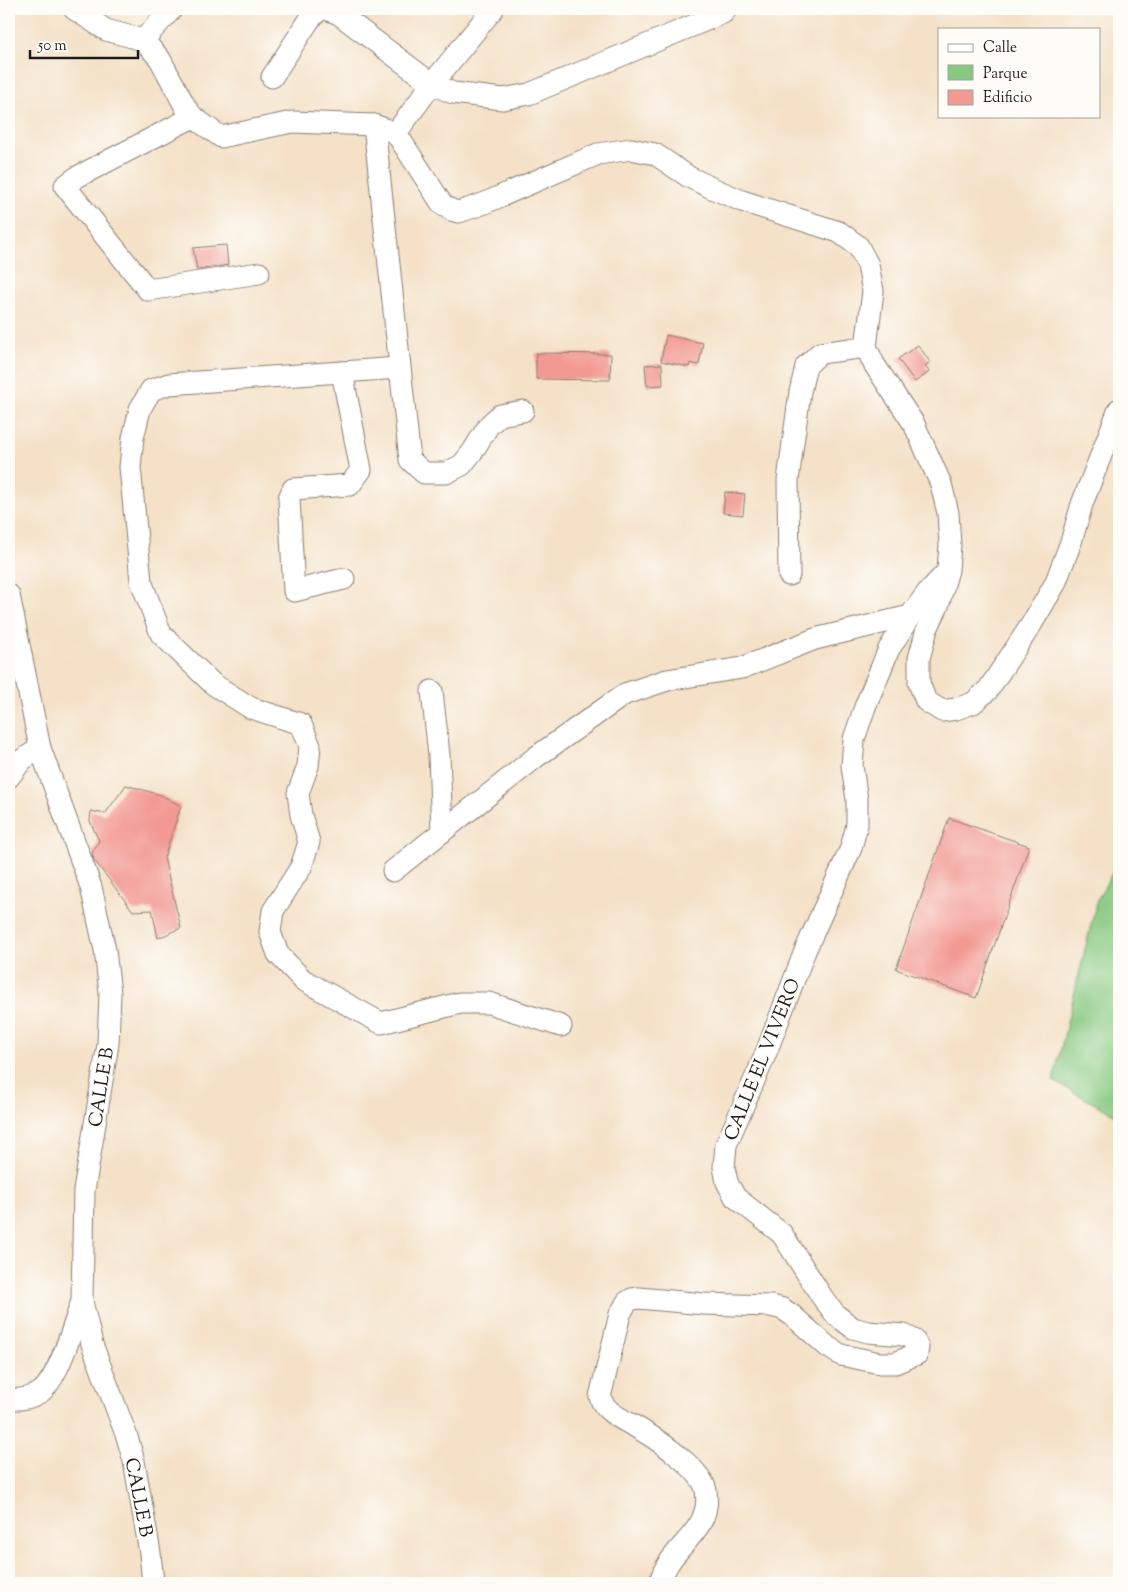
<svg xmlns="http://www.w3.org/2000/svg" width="1128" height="1592" font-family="'Sorts Mill Goudy',serif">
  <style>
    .green { fill: #88c981; stroke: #52724e }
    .building { fill: #f39993 }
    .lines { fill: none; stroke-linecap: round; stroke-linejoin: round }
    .minor-casing { stroke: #887e72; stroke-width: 23 }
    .minor { stroke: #fff; stroke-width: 21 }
    .labels { text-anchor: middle; stroke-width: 4; stroke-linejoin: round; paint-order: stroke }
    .street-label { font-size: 19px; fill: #1c1c1c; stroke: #fdfcf7 }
  </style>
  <rect width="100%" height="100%" fill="#fdfcf7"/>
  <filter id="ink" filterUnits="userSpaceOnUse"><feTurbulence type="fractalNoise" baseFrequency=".02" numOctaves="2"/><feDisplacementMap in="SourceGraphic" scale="10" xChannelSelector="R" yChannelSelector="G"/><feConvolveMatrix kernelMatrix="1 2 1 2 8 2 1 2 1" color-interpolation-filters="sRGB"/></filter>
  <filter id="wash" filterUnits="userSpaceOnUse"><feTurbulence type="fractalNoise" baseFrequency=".0096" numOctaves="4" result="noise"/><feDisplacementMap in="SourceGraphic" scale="20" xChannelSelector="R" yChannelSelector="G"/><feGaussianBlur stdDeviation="1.12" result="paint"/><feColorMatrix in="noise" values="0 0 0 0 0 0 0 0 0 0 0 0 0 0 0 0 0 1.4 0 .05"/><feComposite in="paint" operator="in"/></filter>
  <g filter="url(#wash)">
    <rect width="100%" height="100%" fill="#f4e1c7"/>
    <polygon class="green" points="1119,861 1119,1117 1053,1081 1097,900"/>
    <g id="blocks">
      <g class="building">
        <polygon points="226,245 228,265 197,270 193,248"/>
        <polygon points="666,335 703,343 699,365 690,363 689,367 661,361"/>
        <polygon points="918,345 930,362 925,366 929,372 915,382 898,359"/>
        <polygon points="536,353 611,354 610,380 536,379"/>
        <polygon points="662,364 663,385 647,386 645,365"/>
        <polygon points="725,492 745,494 743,515 723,513"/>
        <polygon points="126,785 161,795 181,806 164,858 181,928 158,938 152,910 133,911 94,860 92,853 99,841 90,821 91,811 105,814"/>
        <polygon points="949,818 1029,846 976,998 896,969"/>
      </g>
    </g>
  </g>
  <g filter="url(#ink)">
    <use href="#blocks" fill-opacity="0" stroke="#887e72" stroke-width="1"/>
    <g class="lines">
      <g class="minor-casing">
        <g id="minor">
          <polyline points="74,9 106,30 143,40 160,59 186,108 193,117 221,137 292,122 374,125 396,133 442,204 451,210 459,212 485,203 598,154 631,149 655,154 689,177 714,189 742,201 839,232 858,246 868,265 873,291 866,347 874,364 914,424 941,484 948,513 950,545 948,570 938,606 927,629 919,658 919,683 926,701 942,711 956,709 973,703 988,690 1031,625 1055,584 1071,542 1082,504 1119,409"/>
          <polyline points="326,9 339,14 432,84 453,93 503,99 529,94 723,13 726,9"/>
          <polyline points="143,40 172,9"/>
          <polyline points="272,77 310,19 320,9"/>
          <polyline points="193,117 77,177 65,186 148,290 259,273"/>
          <polyline points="374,125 410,460 424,473 446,473 462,465 473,451 489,425 500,415 523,411"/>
          <polyline points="396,133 432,84 493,9"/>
          <polyline points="399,368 169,384 151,390 140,409 133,438 130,467 141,581 161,634 213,684 251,708 301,724 310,746 308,766 298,793 301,815 309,842 301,867 273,911 270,932 278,954 303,980 381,1023 460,1003 489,1003 561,1026"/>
          <polyline points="342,372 361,470 350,485 293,489 289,498 294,591 344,579"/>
          <polyline points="789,575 788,480 800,392 806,366 820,353 866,347"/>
          <polyline points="9,595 40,748 91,887 105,950 110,993 108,1044 84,1191 82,1301 92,1344 127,1437 134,1461 150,1553 153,1583"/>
          <polyline points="432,691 439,755 442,832"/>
          <polyline points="9,777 22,760 40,748"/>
          <polyline points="393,871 536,757 625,694 667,680 742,668 815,639 910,616"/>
          <path d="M9 1399C20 1400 29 1399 39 1393 58 1382 74 1323 82 1301"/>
          <path d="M660 1583C668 1546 713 1533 706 1491 703 1470 658 1440 641 1430 627 1421 605 1414 600 1397L620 1314 627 1302 632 1299 639 1298 704 1304 771 1306 783 1309 793 1316 828 1347 841 1355 880 1363H895L917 1354 918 1347 914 1340 904 1335 868 1332 853 1328 836 1315 822 1297 782 1234 735 1197 727 1182 724 1167 726 1145 764 1058 805 951 851 848 857 825V800L852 766 854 739 865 707 889 649 910 616 927 593 945 574"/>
        </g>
      </g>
      <use href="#minor" class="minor"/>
    </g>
  </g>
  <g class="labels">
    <g class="street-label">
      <text transform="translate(761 1059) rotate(-68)" y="7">CALLE EL VIVERO</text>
      <text transform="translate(100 1087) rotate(-81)" y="7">CALLE B</text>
      <text transform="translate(140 1497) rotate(79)" y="7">CALLE B</text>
    </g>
  </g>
  <rect width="1128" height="1592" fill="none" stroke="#fdfcf7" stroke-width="30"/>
  <rect x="938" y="28" width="162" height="90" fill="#fdfcf7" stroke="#a3a29f"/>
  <rect x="948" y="44" width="25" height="8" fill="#ffffff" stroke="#a3a29f"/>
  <text x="983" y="52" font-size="15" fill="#1c1c1c">Calle</text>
  <rect x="948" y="65" width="25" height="15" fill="#88c981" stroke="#a3a29f"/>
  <text x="983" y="78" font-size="15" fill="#1c1c1c">Parque</text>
  <rect x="948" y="90" width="25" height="15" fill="#f39993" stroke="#a3a29f"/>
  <text x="983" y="102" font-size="15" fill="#1c1c1c">Edificio</text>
  <path d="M30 50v8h108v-8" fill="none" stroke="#1c1c1c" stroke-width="2.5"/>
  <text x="38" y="50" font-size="15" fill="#1c1c1c" stroke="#fdfcf7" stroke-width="4" paint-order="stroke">50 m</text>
</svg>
